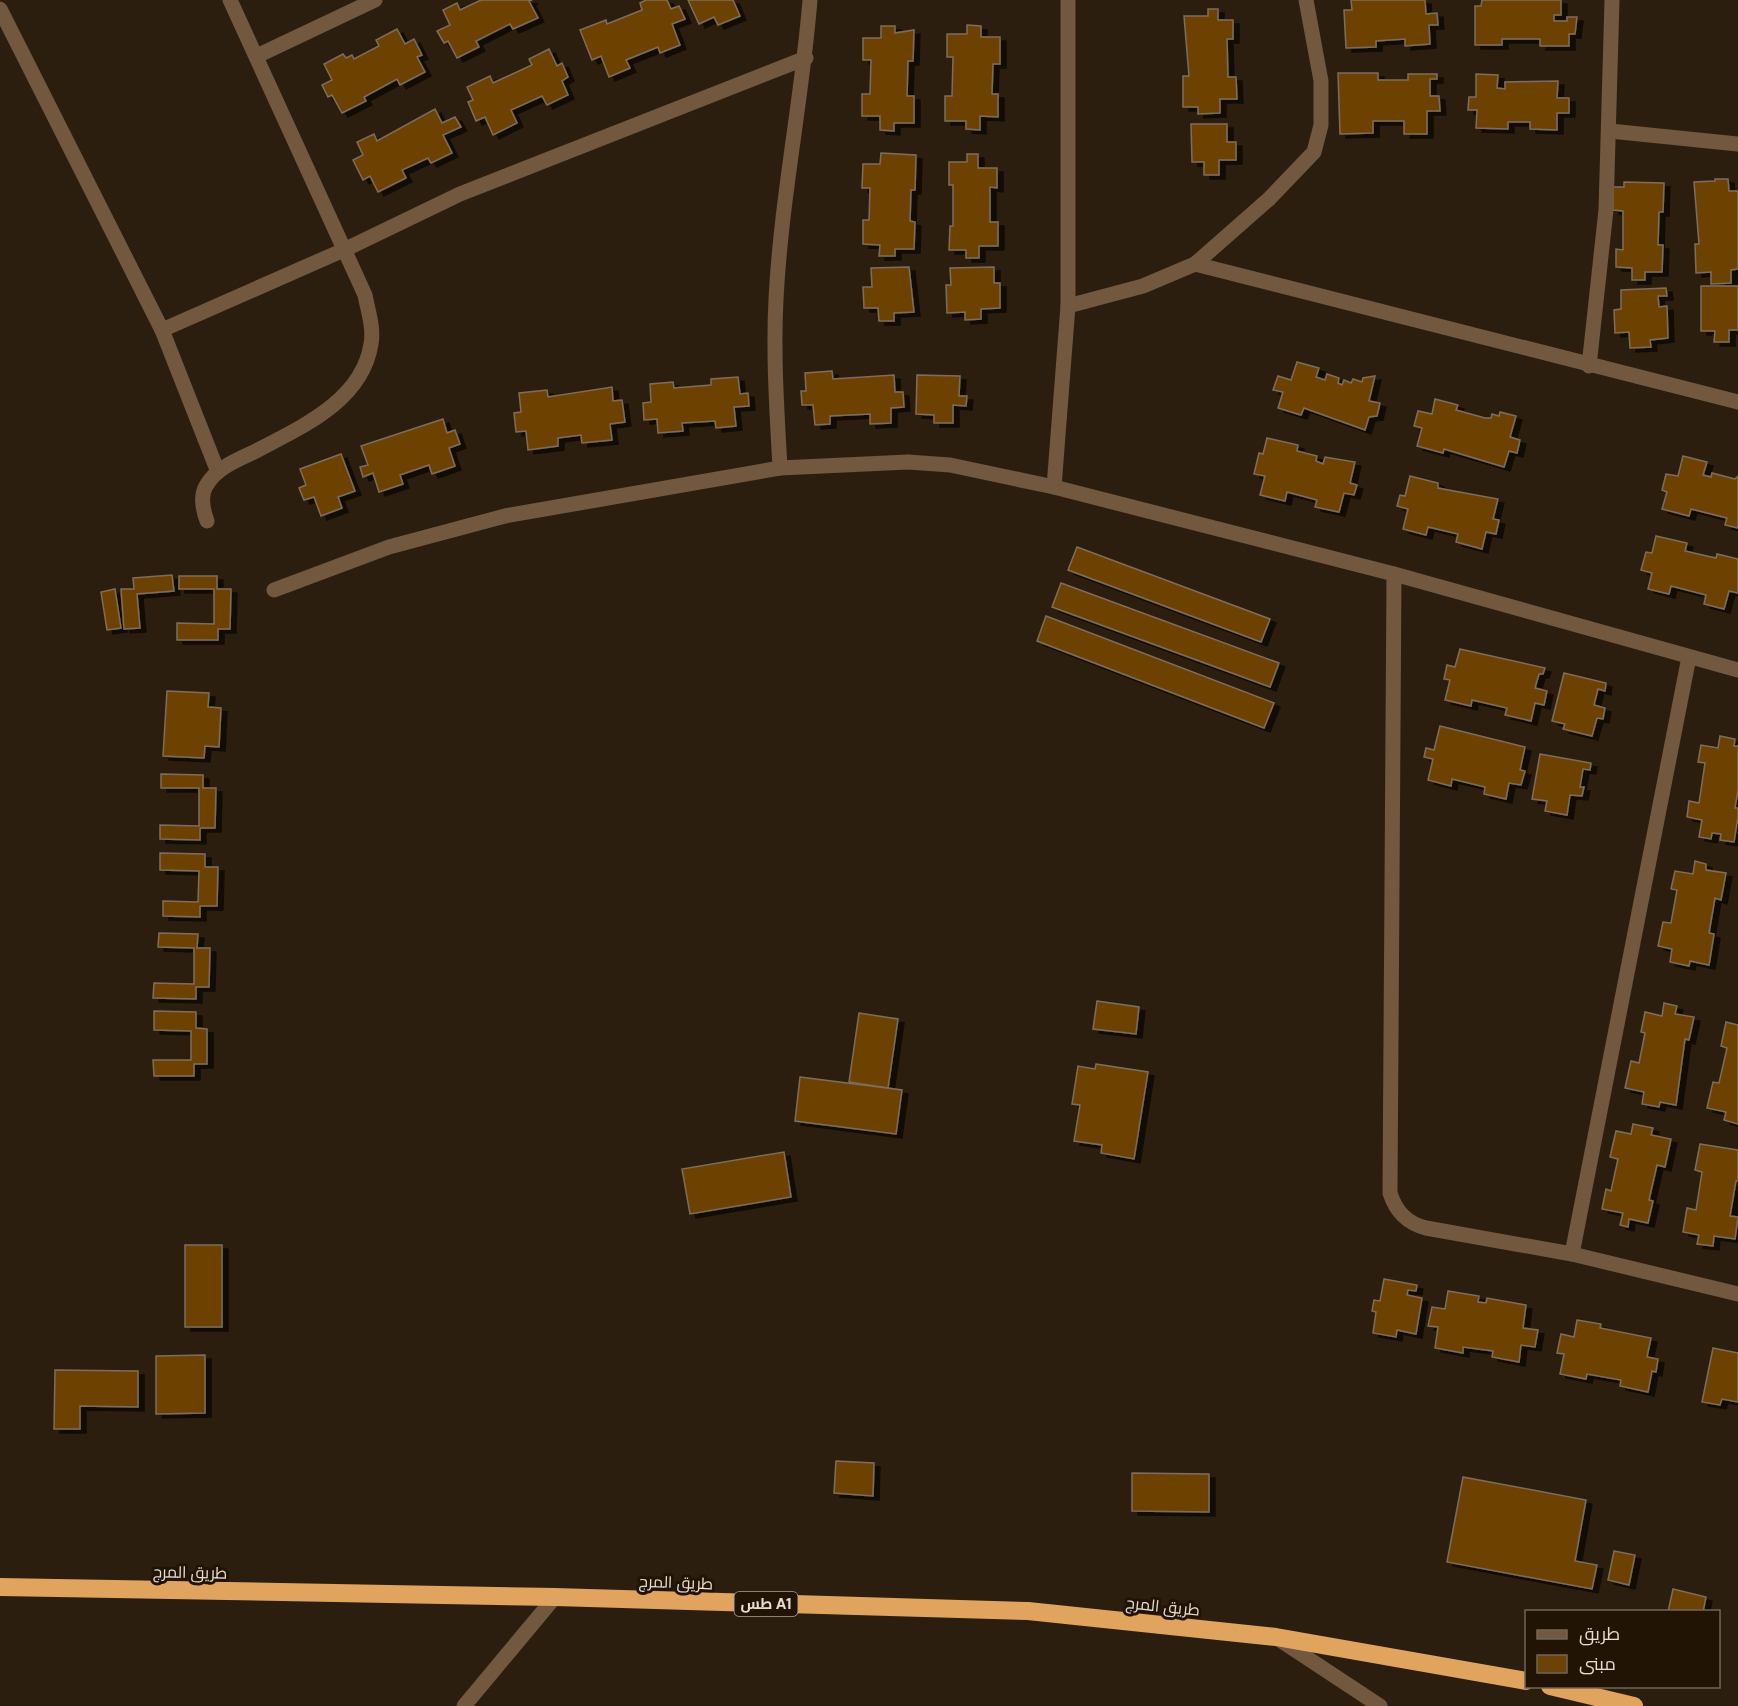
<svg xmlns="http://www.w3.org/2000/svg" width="1738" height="1706" font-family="'DM Sans',Cairo,sans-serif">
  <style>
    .building { fill: #6d4206; stroke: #7e6d5b; stroke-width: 1.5; filter: url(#shadow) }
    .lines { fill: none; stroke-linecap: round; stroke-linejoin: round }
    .street { stroke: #71583e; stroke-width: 15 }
    .highway { stroke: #e1a45f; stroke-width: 18 }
    .labels { text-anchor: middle; stroke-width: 6; stroke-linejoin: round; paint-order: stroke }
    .shield { fill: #221405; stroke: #ada196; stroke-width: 1.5 }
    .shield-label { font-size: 15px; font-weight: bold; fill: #e8ded4 }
    .street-label { font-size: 16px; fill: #e8ded4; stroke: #221405 }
  </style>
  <defs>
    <filter id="shadow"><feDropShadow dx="6" dy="4" stdDeviation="0" flood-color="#0009"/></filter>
  </defs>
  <rect width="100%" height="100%" fill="#2c1e0e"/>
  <g class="building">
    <polygon points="481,0 532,0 529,1 538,18 513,29 510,24 476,41 479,47 457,58 448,41 444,43 437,31 450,25 443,10 457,3 460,10"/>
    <polygon points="646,0 667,0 671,9 679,6 685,19 672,24 680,45 660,53 658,47 626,60 630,68 609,77 601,56 592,60 580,30 606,20 607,24 642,10 640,3"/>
    <polygon points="688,0 733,0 740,16 718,25 714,17 699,24"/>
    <polygon points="1351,0 1425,0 1426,14 1437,13 1438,25 1429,25 1430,44 1405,46 1405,39 1376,41 1376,47 1346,48 1344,10 1352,10"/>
    <polygon points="1482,0 1561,0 1561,15 1554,15 1554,21 1567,21 1567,17 1577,17 1575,34 1569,34 1569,46 1540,46 1540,39 1502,39 1502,45 1475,45 1475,6 1481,6"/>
    <polygon points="1208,9 1218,9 1218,20 1233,20 1233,39 1227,39 1228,77 1236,77 1237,99 1220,99 1220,113 1198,114 1198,107 1183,107 1183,76 1189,76 1184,16 1208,16"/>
    <polygon points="967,25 981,26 981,37 1000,37 1000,64 993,64 992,94 998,94 998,117 980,116 980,130 966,129 966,121 945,121 945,96 952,96 953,57 947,57 947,34 967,34"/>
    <polygon points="881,26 895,26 895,33 914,30 913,61 908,61 907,96 914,96 914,123 894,123 894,131 880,130 880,116 862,116 862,94 870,94 871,60 863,60 863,38 881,38"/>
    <polygon points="397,29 405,44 414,39 422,55 417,57 425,72 400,85 397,79 364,97 366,101 342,113 332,95 328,97 322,85 332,80 324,64 343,54 346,58 352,55 354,59 379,46 376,40"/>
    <polygon points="549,49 557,66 562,63 568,77 562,81 568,95 547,105 542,96 511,110 517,123 493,135 485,117 476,121 468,102 473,100 467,87 490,76 493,83 532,65 529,59"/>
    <polygon points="1338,73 1378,73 1378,80 1408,80 1408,74 1437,74 1437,79 1430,79 1430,96 1439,96 1440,111 1427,111 1427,134 1404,134 1404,121 1373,121 1373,133 1340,134"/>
    <polygon points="1476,74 1498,75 1497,88 1505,89 1505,82 1558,81 1557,98 1569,98 1569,113 1557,113 1557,130 1530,129 1530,122 1508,122 1508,129 1476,128 1477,110 1468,110 1469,97 1476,97"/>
    <polygon points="435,109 442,123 455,117 461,127 443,135 452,153 431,163 428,158 402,170 406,178 378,192 370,176 363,180 353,160 363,155 357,142 374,134 377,141"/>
    <polygon points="1191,124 1227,124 1227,142 1236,142 1236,160 1219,160 1219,175 1204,175 1204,162 1192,162"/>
    <polygon points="881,153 916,155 915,190 911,190 910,221 915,222 914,249 895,249 895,256 879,256 880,245 863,244 863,220 869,220 870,188 862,188 863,164 880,164"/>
    <polygon points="967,154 978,154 978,168 997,168 997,188 990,187 990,222 998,222 998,246 979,246 979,258 966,258 966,250 949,250 950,226 953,226 953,185 949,185 949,162 967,162"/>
    <polygon points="1715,179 1728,179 1729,191 1738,191 1738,269 1731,270 1731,283 1711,284 1711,272 1696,273 1695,244 1699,244 1694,182 1715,181"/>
    <polygon points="1624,182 1664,183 1663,212 1659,212 1658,245 1663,245 1662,272 1645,272 1645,280 1632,280 1632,268 1616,267 1616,249 1623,250 1623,211 1613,210 1613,187 1624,187"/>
    <polygon points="909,267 914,312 894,313 894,321 879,321 878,308 864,308 863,287 872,287 871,268"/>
    <polygon points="994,267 994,283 1000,283 1000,308 981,309 981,319 965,320 965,312 947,313 946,285 951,285 950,268"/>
    <polygon points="1701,286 1738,286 1738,330 1729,330 1729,342 1714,342 1715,331 1701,331"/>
    <polygon points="1666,288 1667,296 1658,296 1659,307 1667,306 1668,338 1650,340 1651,347 1630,348 1629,332 1615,333 1614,310 1621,309 1621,290"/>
    <polygon points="1297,362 1319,368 1316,377 1325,380 1327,374 1339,378 1338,383 1342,385 1344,380 1351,383 1353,379 1362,382 1363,378 1375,376 1369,401 1380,403 1377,416 1369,417 1365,430 1304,408 1301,415 1278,408 1283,392 1273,390 1278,376 1291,380"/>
    <polygon points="832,371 833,379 894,375 895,392 903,392 904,407 891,408 891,423 870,424 870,414 830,416 830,424 815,425 813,405 802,405 801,391 806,391 805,373"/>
    <polygon points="917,375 960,376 959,396 967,396 966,406 953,405 953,423 934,423 934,415 916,414"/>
    <polygon points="738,377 740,394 748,393 749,406 734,407 736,426 716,428 715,421 682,423 683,431 658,433 657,419 644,420 643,403 651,402 650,384 673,382 674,388 711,385 711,379"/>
    <polygon points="612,387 613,401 622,400 625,422 610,424 612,440 582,443 581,435 558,438 558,446 528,450 526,431 516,432 514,413 521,412 519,393 547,390 548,397"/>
    <polygon points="1435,399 1458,405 1456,410 1485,418 1491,418 1492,414 1499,416 1500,412 1516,416 1510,437 1520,440 1517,453 1509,451 1504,467 1444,449 1443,453 1417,446 1422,428 1414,426 1418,411 1432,414"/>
    <polygon points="443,419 447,433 455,430 460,444 449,448 455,466 432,474 429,465 400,475 403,484 379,492 373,473 363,477 360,467 368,465 361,446"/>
    <polygon points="1267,438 1298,445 1297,451 1317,456 1316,461 1323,464 1325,457 1355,462 1350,483 1357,485 1354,495 1344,493 1339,512 1315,507 1317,500 1287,492 1285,501 1260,495 1265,476 1254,474 1259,453 1263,454"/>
    <polygon points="341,454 355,491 338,497 342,508 321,516 314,497 304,500 299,488 306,485 300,469"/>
    <polygon points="1683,456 1707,462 1703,475 1711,477 1712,473 1735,479 1738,476 1738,528 1725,525 1727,518 1691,509 1689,516 1662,509 1667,492 1662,490 1666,474 1678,476"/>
    <polygon points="1410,476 1438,483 1438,488 1498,499 1493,519 1499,520 1496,534 1486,532 1482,549 1456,542 1458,534 1428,527 1426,535 1403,529 1408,509 1397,506 1400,495 1405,496"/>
    <polygon points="1656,536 1687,543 1685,551 1716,558 1717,554 1738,559 1738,593 1729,591 1724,609 1704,604 1706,595 1671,586 1669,594 1648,589 1652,573 1641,570 1646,552 1652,553"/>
    <polygon points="1077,547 1270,619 1261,642 1068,570"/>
    <polygon points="172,575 174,591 137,594 140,628 124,629 121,589 134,589 133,578"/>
    <polygon points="179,576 217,576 217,589 231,589 230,629 218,629 218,640 177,640 177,623 214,624 214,589 179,589"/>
    <polygon points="1061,583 1279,663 1270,687 1052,607"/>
    <polygon points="115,589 121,628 107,630 101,592"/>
    <polygon points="1046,616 1274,703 1264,728 1037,641"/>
    <polygon points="1460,649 1545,668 1543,674 1539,674 1535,688 1547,691 1544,705 1535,703 1531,721 1505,715 1507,708 1472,700 1471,706 1445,700 1450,680 1444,679 1447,665 1455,667"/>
    <polygon points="1564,673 1606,683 1605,691 1598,689 1594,705 1605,708 1603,719 1597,718 1592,736 1563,729 1565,724 1552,721"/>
    <polygon points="167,691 209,693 208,707 221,708 219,747 205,746 204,758 163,756"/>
    <polygon points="1440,726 1525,747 1520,770 1525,771 1521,785 1509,783 1506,799 1484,794 1485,787 1452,779 1451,786 1428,780 1433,759 1424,757 1426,748 1434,750"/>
    <polygon points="1720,736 1735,739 1734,746 1738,746 1738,790 1735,808 1738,808 1738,817 1734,842 1720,840 1721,834 1712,833 1711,839 1699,837 1702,820 1687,817 1689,801 1699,803 1705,763 1698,762 1701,745 1718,748"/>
    <polygon points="1540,754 1591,763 1590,770 1583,769 1580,787 1584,787 1582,796 1570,795 1567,815 1545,811 1547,801 1532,799"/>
    <polygon points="161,774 203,775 203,788 216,788 215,828 200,828 200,840 160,839 160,825 199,826 199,788 161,788"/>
    <polygon points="160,853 205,854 205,867 218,867 217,906 200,906 200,917 163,916 163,901 198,902 199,871 160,870"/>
    <polygon points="1695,861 1706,864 1706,870 1726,873 1721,900 1715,898 1709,933 1714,934 1709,965 1690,961 1689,966 1670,962 1672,949 1658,946 1663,922 1671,923 1677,890 1671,889 1675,871 1693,874"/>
    <polygon points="159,933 198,934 197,948 210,948 209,987 196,987 196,999 153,998 154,983 194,984 194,948 158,947"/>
    <polygon points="1097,1001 1139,1007 1136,1034 1093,1029"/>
    <polygon points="1664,1003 1677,1006 1675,1014 1694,1017 1689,1040 1685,1039 1676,1105 1660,1102 1659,1107 1642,1104 1644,1092 1625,1088 1631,1061 1639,1063 1645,1033 1641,1032 1645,1012 1662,1016"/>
    <polygon points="154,1011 196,1012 196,1028 207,1029 207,1064 194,1064 194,1076 154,1076 153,1060 191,1060 191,1031 154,1030"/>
    <polygon points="859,1013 898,1019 888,1088 849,1082"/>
    <polygon points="1726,1022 1738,1025 1738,1124 1724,1120 1726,1112 1707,1108 1713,1082 1719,1083 1727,1048 1721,1046"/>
    <polygon points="1096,1064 1148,1072 1134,1159 1101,1153 1102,1145 1074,1141 1080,1105 1072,1104 1078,1066 1095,1069"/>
    <polygon points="800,1077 902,1090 896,1134 795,1121"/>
    <polygon points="1633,1124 1653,1128 1651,1135 1671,1139 1665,1167 1657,1165 1649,1200 1653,1201 1648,1223 1629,1219 1628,1227 1620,1225 1623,1213 1602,1209 1606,1189 1611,1191 1618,1159 1610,1157 1616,1131 1631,1134"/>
    <polygon points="1700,1144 1738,1150 1738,1181 1736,1181 1730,1216 1738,1217 1735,1239 1714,1236 1713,1246 1697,1244 1699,1235 1683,1232 1687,1208 1696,1210 1702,1172 1695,1170"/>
    <polygon points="784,1152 791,1197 690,1214 682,1169"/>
    <rect x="185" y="1245" width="37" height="82"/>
    <polygon points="1384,1279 1417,1285 1416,1291 1408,1290 1407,1295 1422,1298 1416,1334 1397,1330 1396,1337 1373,1333 1376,1312 1372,1311 1374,1300 1380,1301"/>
    <polygon points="1448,1291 1479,1296 1478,1302 1486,1303 1487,1298 1526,1305 1523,1328 1538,1330 1535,1347 1521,1345 1519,1362 1492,1357 1493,1351 1463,1347 1463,1353 1435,1348 1438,1327 1428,1326 1432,1307 1445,1309"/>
    <polygon points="1577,1320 1601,1324 1600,1328 1651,1338 1647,1357 1658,1359 1656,1372 1652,1371 1648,1392 1620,1386 1621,1380 1587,1374 1586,1379 1560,1374 1564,1354 1557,1353 1561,1334 1574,1337"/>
    <polygon points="1713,1348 1738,1353 1738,1402 1722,1399 1720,1405 1702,1402"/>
    <polygon points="205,1355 205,1413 156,1414 156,1356"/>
    <polygon points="55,1370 138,1371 138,1407 80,1406 80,1429 54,1429"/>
    <polygon points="836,1461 874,1463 873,1496 834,1493"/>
    <polygon points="1132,1473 1209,1474 1209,1512 1132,1511"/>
    <polygon points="1463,1477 1586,1500 1575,1561 1597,1565 1592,1589 1447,1562"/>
    <polygon points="1614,1551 1635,1555 1629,1585 1608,1580"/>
    <polygon points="1673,1589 1706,1597 1703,1612 1668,1612"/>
  </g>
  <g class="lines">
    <g class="street">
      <polyline points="0,9 162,330 218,472"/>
      <polyline points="257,56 375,0"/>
      <polyline points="1610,131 1738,144"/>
      <polyline points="1195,264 1738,402"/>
      <polyline points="1068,306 1143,286 1195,264 1269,199 1314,152 1321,125 1321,81 1306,0"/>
      <polyline points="162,330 346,249 460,194 806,58"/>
      <polyline points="1589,366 1606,210 1612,0"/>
      <path d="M780 468C777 412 773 355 776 299 781 199 802 100 810 0"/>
      <polyline points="1054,487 1068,306 1068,0"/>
      <path d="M207 521C203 510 200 496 206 486 216 468 237 460 254 452 299 428 362 402 371 344 374 328 368 311 365 295L230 0"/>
      <path d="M1394 574 1390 1193C1396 1212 1407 1223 1426 1228L1572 1254 1738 1294"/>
      <polyline points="274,590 389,547 505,516 780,468 908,462 950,465 1054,487 1394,574 1738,670"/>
      <polyline points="1572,1254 1689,657"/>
      <polyline points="1277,1638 1380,1706"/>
      <polyline points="464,1706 555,1597"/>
    </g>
    <g class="highway">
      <polyline points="0,1587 555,1597 1028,1611 1276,1637 1526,1681"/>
      <polyline points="1550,1686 1634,1706"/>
    </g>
  </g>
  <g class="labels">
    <rect class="shield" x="734.5" y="1592" width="63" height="24" rx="4.5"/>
    <g class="shield-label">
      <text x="766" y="1609">طس A1</text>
    </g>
    <g class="street-label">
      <text transform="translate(190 1572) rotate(1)" y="6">طريق المرج</text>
      <text transform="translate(676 1582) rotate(2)" y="6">طريق المرج</text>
      <text transform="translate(1163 1606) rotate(6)" y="6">طريق المرج</text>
    </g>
  </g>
  <rect x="1525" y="1610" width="195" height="78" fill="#221405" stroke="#716558" stroke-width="1.5"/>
  <rect x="1537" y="1630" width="30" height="9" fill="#71583e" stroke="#716558" stroke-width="1.5"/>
  <text x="1579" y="1640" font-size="18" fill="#e8ded4">طريق</text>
  <rect x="1537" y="1655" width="30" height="18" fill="#6d4206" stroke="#716558" stroke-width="1.5"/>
  <text x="1579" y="1670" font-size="18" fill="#e8ded4">مبنى</text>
</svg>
